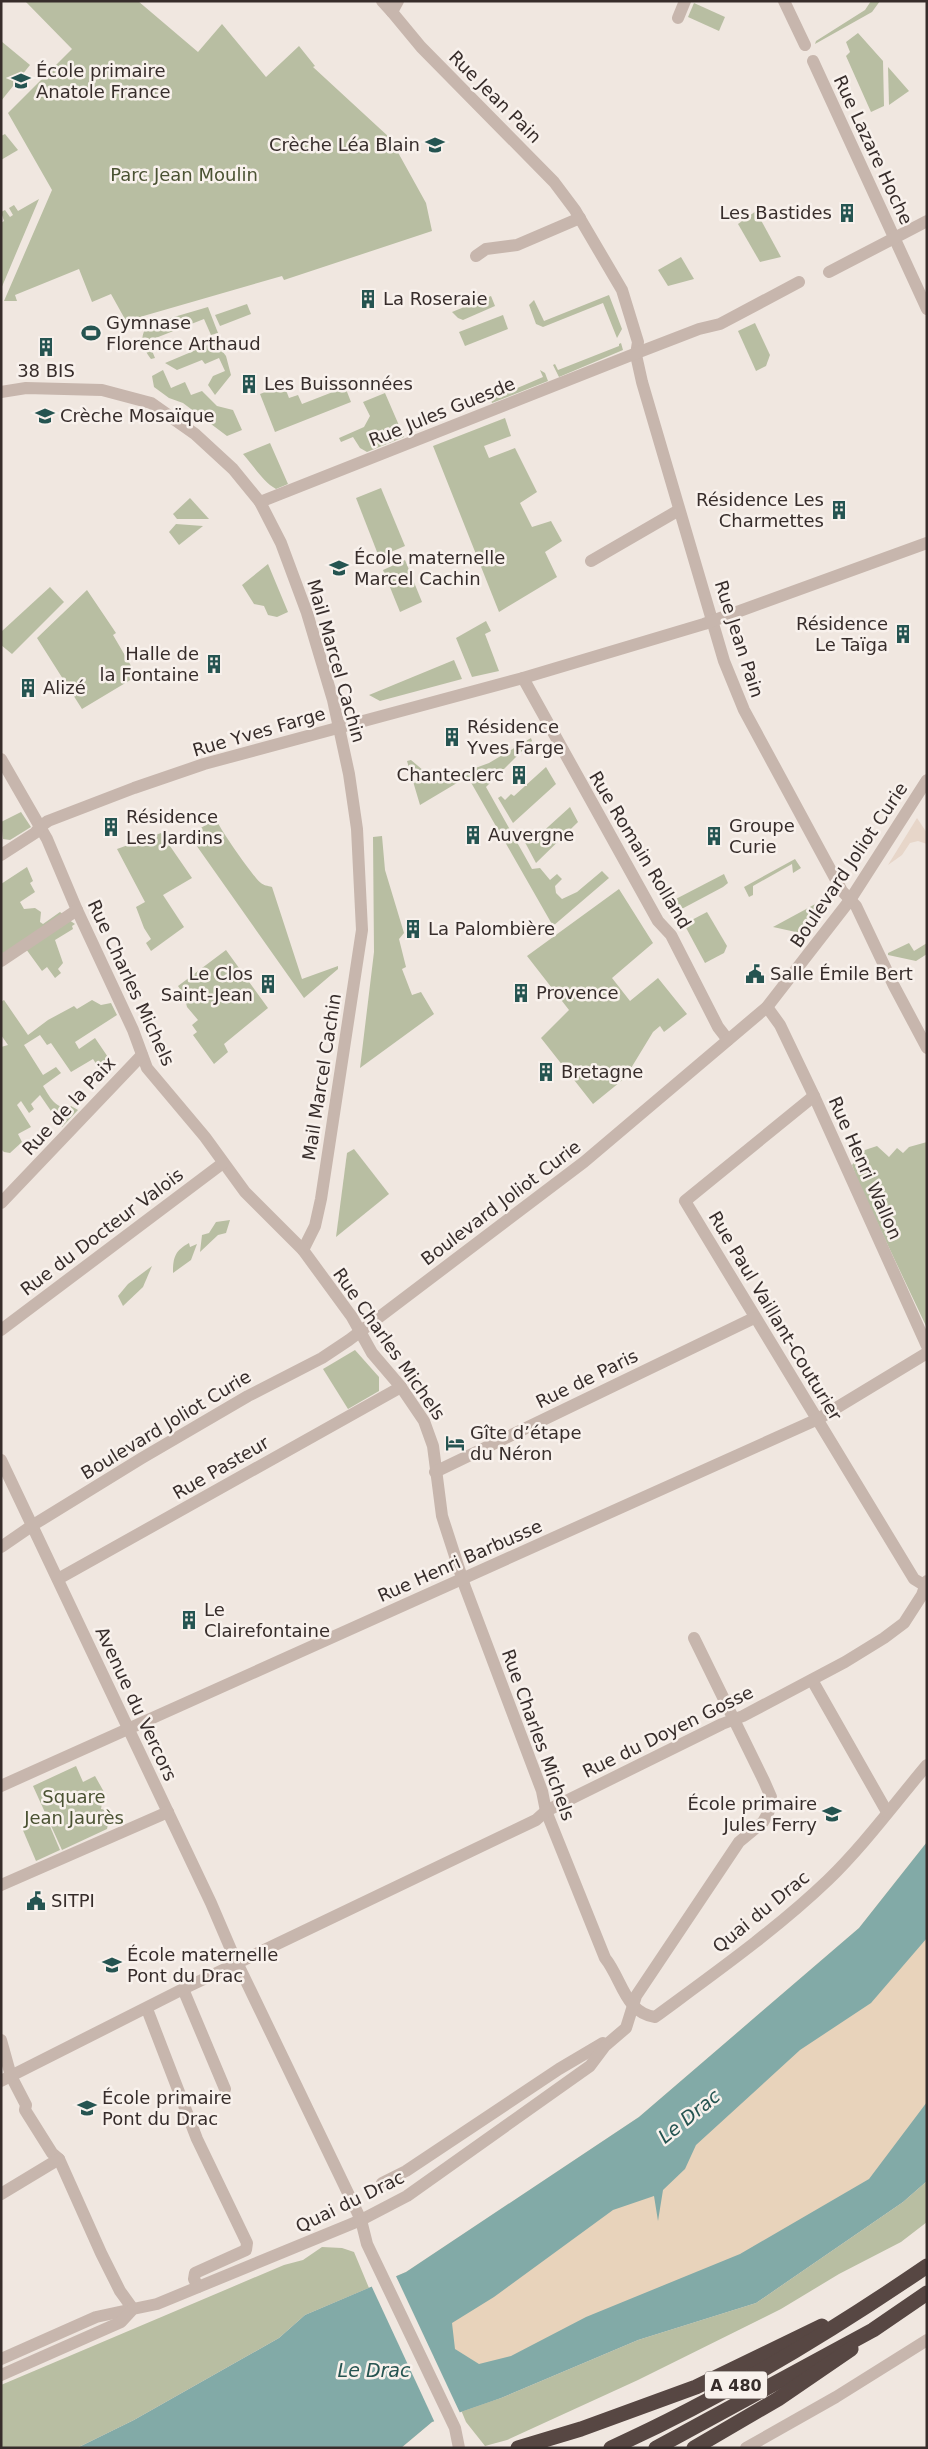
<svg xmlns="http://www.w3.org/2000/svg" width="928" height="2449" font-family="'DejaVu Sans',sans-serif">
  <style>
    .green { fill: #b8bea2 }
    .sand { fill: #e8d3bb }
    .plaza { fill: #e7d6c9 }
    .water { fill: #82aaa7 }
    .pier { fill: #f0e7e0 }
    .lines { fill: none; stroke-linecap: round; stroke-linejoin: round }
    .minor { stroke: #c7b6ad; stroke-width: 12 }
    .tertiary { stroke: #c7b6ad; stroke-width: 12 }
    .motorway { stroke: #574743; stroke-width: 15 }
    .labels { text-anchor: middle; stroke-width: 5; stroke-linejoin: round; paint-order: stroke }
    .shield { fill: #f8f1ec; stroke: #716865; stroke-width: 1 }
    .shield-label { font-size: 16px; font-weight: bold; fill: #372d2b }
    .poi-label { font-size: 18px; fill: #372d2b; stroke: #f8f1ec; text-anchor: start }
    .street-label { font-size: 18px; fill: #372d2b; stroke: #f8f1ec }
    .park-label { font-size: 18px; fill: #4a5232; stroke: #f8f1ec }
    .water-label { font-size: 19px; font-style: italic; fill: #255451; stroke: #f8f1ec }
  </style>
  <rect width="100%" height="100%" fill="#f0e7e0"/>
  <g class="green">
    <polygon points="25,1 138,1 198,52 222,24 266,77 299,46 315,66 313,67 390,138 426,203 432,231 284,280 282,276 126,321 111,294 92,302 79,269 15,295 17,301 4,301 52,190 8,113 72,49"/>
    <polygon points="871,1 880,1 872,12 815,44 816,41 865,10"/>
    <polygon points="694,3 725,17 719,31 688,17"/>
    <polygon points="858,33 883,61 884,106 871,112 846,56 850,52 846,42"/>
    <polygon points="1,41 30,65 1,101"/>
    <polygon points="888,67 909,91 889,105"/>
    <polygon points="5,134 18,150 1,160 1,136"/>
    <polygon points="39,199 1,289 1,223 4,221 1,212 5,210 10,217 13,215 9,208 14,205 18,211"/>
    <polygon points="756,211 781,257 760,262 738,224"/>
    <polygon points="681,257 694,279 668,286 658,270"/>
    <polygon points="609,295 622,329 617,338 603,303 543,327 536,324 529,305 534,300 544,321"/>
    <polygon points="491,296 495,306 463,320 458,318 452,312"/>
    <polygon points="247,304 251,314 220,326 215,315"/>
    <path d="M208 307 218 333 211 335 204 319 148 341 155 358 151 359C142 347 138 334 150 324Z"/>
    <polygon points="503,315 508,329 465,346 459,332"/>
    <polygon points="755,323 770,355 766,366 756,371 738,331"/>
    <polygon points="215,342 226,356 231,375 215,395 208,385 213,376 225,371 219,358 205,364 202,360 177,370 165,363"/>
    <polygon points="621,343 623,350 559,377 553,365 555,364 558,370 619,346 619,344"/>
    <polygon points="163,370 171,388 185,382 191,395 202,391 217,406 233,410 242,430 227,436 183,403 169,398 154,387 152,376"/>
    <polygon points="540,370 545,373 548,381 492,403 490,396 492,393 495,393 496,397 543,377"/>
    <polygon points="342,379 351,402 275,432 260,394 284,385 289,398 298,395 302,404 338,390 335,382"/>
    <polygon points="385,393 404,437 367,452 360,448 353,437 341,442 339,438 364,427 370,416 363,402"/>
    <polygon points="505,418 511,436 484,446 489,458 515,448 537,492 520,503 532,527 551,521 562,541 545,552 557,577 499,612 433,446"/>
    <path d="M270 443 288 484 276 489C263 482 253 465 243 454Z"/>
    <polygon points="381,488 405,546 379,557 356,498"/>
    <polygon points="190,498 209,519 177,519 173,514"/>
    <polygon points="176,524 203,526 179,545 169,532"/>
    <polygon points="405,560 422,602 400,612 383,570"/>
    <polygon points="268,564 288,612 277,617 268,615 264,606 254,604 242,585"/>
    <polygon points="50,587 64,602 12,654 1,645 1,632"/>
    <polygon points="87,590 116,633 113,635 137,676 82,709 37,638"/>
    <polygon points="486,621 491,631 485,634 499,671 472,677 456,638"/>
    <polygon points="454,660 462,679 380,701 369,695"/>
    <polygon points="531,738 532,741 486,787 532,869 540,868 550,880 557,874 562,879 555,886 556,893 562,899 577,892 602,871 609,878 553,926 469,779 467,777 420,805 407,761 411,760 431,777 440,781 489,763"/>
    <polygon points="546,767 556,784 513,823 498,798 501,796 505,800 511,794 514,796"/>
    <polygon points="570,807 578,822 536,863 519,831 528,840 535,833 538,836"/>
    <polygon points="21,812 31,827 10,840 3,839 1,822"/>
    <path d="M216 819C219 828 254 878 261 883 263 885 268 886 272 887L302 979 338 966V969L304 998 189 835Z"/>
    <polygon points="161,833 192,878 163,895 184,927 151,951 146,943 151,939 144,928 136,907 145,902 117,849"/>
    <polygon points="382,836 385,870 404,933 399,939 406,967 402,969 412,995 421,992 434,1014 360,1068 374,952 373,837"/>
    <polygon points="795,859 801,868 793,873 792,864 753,886 753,895 749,897 744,887"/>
    <polygon points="27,867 33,881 30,883 35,892 20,902 24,909 35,908 41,912 40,922 43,924 60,912 64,915 4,954 1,952 1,884"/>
    <polygon points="724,874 728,883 723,887 676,912 670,902"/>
    <polygon points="619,889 653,943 612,978 630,1001 658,978 687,1014 664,1032 660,1026 653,1032 625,1078 593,1104 541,1038 569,1010 527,956"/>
    <polygon points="832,895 833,896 805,934 773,927"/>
    <polygon points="707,912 727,946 724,953 705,963 684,924"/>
    <polygon points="69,920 75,924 72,926 73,929 55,940 63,963 58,969 61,973 55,978 47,967 42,971 26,949"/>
    <polygon points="909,943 914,951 927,943 927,954 916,961 888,955 888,953"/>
    <polygon points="226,950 268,1008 224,1044 228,1052 214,1064 193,1035 197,1032 192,1025 198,1020 187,1007 184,995 178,986"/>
    <path d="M4 1000 28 1035 48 1020 74 1006 77 1009 92 1000 101 1005 111 1003 117 1015 75 1042 79 1049 95 1038 112 1063 102 1073 93 1059 71 1072 51 1043 47 1045 40 1035 24 1045 43 1075 56 1067 61 1073 43 1086C50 1097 56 1111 71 1106L78 1110 62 1127 40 1095 31 1104 34 1109 29 1113 21 1101 17 1105 31 1127 18 1134 22 1142 10 1153 4 1152 1 1149V1047L8 1045 1 1035V1002Z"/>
    <polygon points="927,1142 927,1328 858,1182 852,1165 865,1150 877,1146 889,1157 897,1148 903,1153 909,1147"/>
    <polygon points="354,1149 389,1194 336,1237 347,1153"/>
    <polygon points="230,1220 226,1233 218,1235 200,1252 202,1235 209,1233 216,1222"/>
    <path d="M189 1243 190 1247 197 1244 191 1260 173 1273C173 1257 175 1251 189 1243Z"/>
    <polygon points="152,1266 143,1287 123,1306 118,1296 128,1284"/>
    <polygon points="355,1350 379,1377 379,1391 348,1409 323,1369"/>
    <polygon points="76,1766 83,1782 95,1776 104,1792 101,1809 111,1811 107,1829 62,1850 33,1786"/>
    <polygon points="46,1817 60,1850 36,1861 22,1828"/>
    <polygon points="927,2181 927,2222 901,2242 839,2274 781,2309 638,2380 507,2440 485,2446 466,2422 461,2410 501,2398 638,2340 756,2303 903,2202"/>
    <polygon points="322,2247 342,2248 354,2252 369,2288 305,2315 279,2338 134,2420 77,2448 1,2448 1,2385 284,2265 303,2260"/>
  </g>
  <polygon class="sand" points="927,1842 927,2181 903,2202 756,2303 638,2340 501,2398 432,2422 401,2448 77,2448 134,2420 279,2338 305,2315 406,2272 639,2117 859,1928"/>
  <polygon class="plaza" points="917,818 927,833 927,844 918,841 910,843 902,855 888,865"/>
  <polygon class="water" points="927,1842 927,1938 871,2003 800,2050 696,2145 685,2169 663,2190 658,2221 654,2196 613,2210 494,2297 452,2323 455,2349 479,2364 511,2356 586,2317 740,2254 869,2179 927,2102 927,2181 903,2202 756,2303 638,2340 501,2398 432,2422 401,2448 77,2448 134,2420 279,2338 305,2315 406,2272 639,2117 859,1928"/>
  <polygon class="pier" points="395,2274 460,2413 435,2423 371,2285"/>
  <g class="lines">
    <g class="minor">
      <polyline points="382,1 392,12"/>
      <polyline points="398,1 392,12 421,47 554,182 575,210 622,290 638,342 636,355 642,382 724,661 744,710 842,891 856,906 894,986 927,1048"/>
      <polyline points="784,1 805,45"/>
      <polyline points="678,18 685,1"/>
      <polyline points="813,61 927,309"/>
      <polyline points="476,256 486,249 517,245 580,218"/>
      <polyline points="829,272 927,221"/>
      <polyline points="1,392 26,388 102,390 151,403 195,434 233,469 260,502 281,543 307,613 333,700 349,774 357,829 362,930 321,1199 315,1226 303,1250"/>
      <polyline points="260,502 629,356 699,329 720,324 799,282"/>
      <polyline points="591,561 679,510"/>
      <polyline points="523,678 658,921 671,935 718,1027 728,1040"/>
      <path d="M1 759 47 839 77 910 133 1030 147 1068 205 1137 245 1192 303 1250 352 1317 372 1353 401 1387 424 1421 433 1446 442 1516 465 1587 542 1791 546 1811 605 1958C622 1979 625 2013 655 2017 712 1975 777 1929 828 1880 864 1845 894 1804 927 1765"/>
      <polyline points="1,855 35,833 41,826 48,821 134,788 204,764 523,678 704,624 927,543"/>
      <polyline points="1,961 77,910"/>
      <polyline points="767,1007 780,1025 814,1096 927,1346"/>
      <polyline points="814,1096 685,1201 914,1579 927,1587"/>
      <polyline points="1,1203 142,1055"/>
      <polyline points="1,1330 223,1163"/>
      <polyline points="435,1472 754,1318"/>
      <polyline points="1,1547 33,1525"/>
      <polyline points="58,1579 401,1387"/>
      <polyline points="812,1680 887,1812"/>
      <polyline points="1,1786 818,1419 927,1353"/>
      <polyline points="183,1989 225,2089"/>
      <polyline points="147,2009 197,2139 247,2243 246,2250 195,2273 194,2279 198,2287"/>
      <polyline points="1,2040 11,2076 26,2105 25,2110 52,2153 59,2159 101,2253 120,2291 133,2309"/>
      <polyline points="1,2081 183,1989 536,1820 546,1811 722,1724 743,1716 845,1662 884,1638 904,1623 922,1595 927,1581"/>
      <polyline points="382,2183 406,2171 559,2069 603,2043"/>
      <polyline points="1,2194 59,2159"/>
      <polyline points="361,2220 407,2196 590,2066 605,2046 626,2028 636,1996 739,1842 763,1822 767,1815 771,1806 771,1797 764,1781 694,1638"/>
      <polyline points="1,2359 96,2317 133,2309"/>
    </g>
    <g class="tertiary">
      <polyline points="1,1460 211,1903 232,1952 361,2220 367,2244 455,2428 459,2448"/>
      <polyline points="33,1525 142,1458 248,1396 322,1358 349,1340 584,1162 767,1007 850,900 927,780"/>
      <polyline points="1,1885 168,1812"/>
      <polyline points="1,2375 121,2322 133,2309 157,2304 361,2220"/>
      <polyline points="746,2448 836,2397 927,2340"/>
    </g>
    <g class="motorway">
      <polyline points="518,2448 581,2429 696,2387 822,2326"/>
      <path d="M611 2448C722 2398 826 2335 927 2266"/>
      <polyline points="656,2448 873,2330 927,2293"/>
      <polyline points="694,2448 778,2399 851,2349"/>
    </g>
  </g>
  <defs>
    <g id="school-bare" transform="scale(1.5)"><path d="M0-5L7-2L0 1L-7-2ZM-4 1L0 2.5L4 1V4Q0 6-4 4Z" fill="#255451" stroke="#f8f1ec" stroke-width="2.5" paint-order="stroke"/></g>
    <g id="building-bare" transform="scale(1.5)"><path d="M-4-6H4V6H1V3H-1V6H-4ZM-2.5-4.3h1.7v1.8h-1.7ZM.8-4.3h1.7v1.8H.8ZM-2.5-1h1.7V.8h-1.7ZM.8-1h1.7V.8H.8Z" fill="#255451" stroke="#f8f1ec" stroke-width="2.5" paint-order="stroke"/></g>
    <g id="stadium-bare" transform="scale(1.5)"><path d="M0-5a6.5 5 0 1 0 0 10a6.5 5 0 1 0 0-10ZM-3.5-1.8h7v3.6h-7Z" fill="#255451" stroke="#f8f1ec" stroke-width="2.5" paint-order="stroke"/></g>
    <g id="civic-bare" transform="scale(1.5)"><path d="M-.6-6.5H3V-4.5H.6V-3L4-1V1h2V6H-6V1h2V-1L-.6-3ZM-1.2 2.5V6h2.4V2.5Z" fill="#255451" stroke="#f8f1ec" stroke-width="2.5" paint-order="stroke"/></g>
    <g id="hotel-bare" transform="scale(1.5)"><path d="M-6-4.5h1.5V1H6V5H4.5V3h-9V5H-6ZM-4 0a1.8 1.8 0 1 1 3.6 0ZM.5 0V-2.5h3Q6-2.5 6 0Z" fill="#255451" stroke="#f8f1ec" stroke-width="2.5" paint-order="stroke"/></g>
  </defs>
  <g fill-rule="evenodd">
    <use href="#school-bare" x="21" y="81"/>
    <use href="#school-bare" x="435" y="145"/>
    <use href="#building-bare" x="847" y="213"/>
    <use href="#building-bare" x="368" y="299"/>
    <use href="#stadium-bare" x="91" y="333"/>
    <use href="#building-bare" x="46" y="347"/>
    <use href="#building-bare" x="249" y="384"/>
    <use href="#school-bare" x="45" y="416"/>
    <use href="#building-bare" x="839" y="510"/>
    <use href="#school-bare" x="339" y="568"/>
    <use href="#building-bare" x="903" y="634"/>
    <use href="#building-bare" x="214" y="664"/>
    <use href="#building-bare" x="28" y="688"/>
    <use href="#building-bare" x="452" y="737"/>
    <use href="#building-bare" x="519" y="775"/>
    <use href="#building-bare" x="111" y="827"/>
    <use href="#building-bare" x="473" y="835"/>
    <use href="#building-bare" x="714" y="836"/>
    <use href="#building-bare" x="413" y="929"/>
    <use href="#civic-bare" x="755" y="974"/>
    <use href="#building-bare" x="268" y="984"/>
    <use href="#building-bare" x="521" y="993"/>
    <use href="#building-bare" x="546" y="1072"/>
    <use href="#hotel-bare" x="455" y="1443"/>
    <use href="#building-bare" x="189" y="1620"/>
    <use href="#school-bare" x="832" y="1814"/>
    <use href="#civic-bare" x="36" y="1901"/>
    <use href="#school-bare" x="112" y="1965"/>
    <use href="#school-bare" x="87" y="2108"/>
  </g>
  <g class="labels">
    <rect class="shield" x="705" y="2371.5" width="62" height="27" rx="4"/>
    <g class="shield-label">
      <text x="736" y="2391">A 480</text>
    </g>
    <g class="poi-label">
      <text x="36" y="77">École primaire<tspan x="36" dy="21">Anatole France</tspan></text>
      <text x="420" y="151" text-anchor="end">Crèche Léa Blain</text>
      <text x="832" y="219" text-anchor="end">Les Bastides</text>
      <text x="383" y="305">La Roseraie</text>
      <text x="106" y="329">Gymnase<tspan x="106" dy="21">Florence Arthaud</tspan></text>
      <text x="46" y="377" text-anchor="middle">38 BIS</text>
      <text x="264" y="390">Les Buissonnées</text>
      <text x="60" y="422">Crèche Mosaïque</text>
      <text x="824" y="506" text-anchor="end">Résidence Les<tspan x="824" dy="21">Charmettes</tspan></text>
      <text x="354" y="564">École maternelle<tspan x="354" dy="21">Marcel Cachin</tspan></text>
      <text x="888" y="630" text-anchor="end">Résidence<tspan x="888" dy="21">Le Taïga</tspan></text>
      <text x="199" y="660" text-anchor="end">Halle de<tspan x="199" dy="21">la Fontaine</tspan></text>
      <text x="43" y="694">Alizé</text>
      <text x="467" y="733">Résidence<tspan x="467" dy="21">Yves Farge</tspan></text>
      <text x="504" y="781" text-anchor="end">Chanteclerc</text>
      <text x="126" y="823">Résidence<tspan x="126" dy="21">Les Jardins</tspan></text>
      <text x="729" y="832">Groupe<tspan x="729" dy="21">Curie</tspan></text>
      <text x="488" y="841">Auvergne</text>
      <text x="428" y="935">La Palombière</text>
      <text x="253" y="980" text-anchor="end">Le Clos<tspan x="253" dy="21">Saint-Jean</tspan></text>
      <text x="770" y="980">Salle Émile Bert</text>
      <text x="536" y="999">Provence</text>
      <text x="561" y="1078">Bretagne</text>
      <text x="470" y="1439">Gîte d’étape<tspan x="470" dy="21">du Néron</tspan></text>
      <text x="204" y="1616">Le<tspan x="204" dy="21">Clairefontaine</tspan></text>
      <text x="817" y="1810" text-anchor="end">École primaire<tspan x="817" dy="21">Jules Ferry</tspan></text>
      <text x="51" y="1907">SITPI</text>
      <text x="127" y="1961">École maternelle<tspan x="127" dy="21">Pont du Drac</tspan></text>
      <text x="102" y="2104">École primaire<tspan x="102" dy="21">Pont du Drac</tspan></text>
    </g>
    <g class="street-label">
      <text transform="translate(495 97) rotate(45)" y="6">Rue Jean Pain</text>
      <text transform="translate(873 150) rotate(65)" y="6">Rue Lazare Hoche</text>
      <text transform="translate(442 412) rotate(-22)" y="6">Rue Jules Guesde</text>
      <text transform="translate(739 639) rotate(72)" y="6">Rue Jean Pain</text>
      <text transform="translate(336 661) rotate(74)" y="6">Mail Marcel Cachin</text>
      <text transform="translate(259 732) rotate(-16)" y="6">Rue Yves Farge</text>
      <text transform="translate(640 850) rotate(59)" y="6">Rue Romain Rolland</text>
      <text transform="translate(849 865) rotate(-56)" y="6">Boulevard Joliot Curie</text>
      <text transform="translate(131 983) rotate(65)" y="6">Rue Charles Michels</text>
      <text transform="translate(322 1077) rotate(-81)" y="6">Mail Marcel Cachin</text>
      <text transform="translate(69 1106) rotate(-47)" y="6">Rue de la Paix</text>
      <text transform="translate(865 1168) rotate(66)" y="6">Rue Henri Wallon</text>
      <text transform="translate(501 1203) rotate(-37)" y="6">Boulevard Joliot Curie</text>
      <text transform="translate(102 1232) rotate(-37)" y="6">Rue du Docteur Valois</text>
      <text transform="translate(775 1316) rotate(59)" y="6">Rue Paul Vaillant-Couturier</text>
      <text transform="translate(389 1344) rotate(55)" y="6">Rue Charles Michels</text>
      <text transform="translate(587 1379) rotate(-26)" y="6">Rue de Paris</text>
      <text transform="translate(166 1425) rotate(-31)" y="6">Boulevard Joliot Curie</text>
      <text transform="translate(221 1468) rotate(-30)" y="6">Rue Pasteur</text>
      <text transform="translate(460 1561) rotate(-24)" y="6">Rue Henri Barbusse</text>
      <text transform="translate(136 1704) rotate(65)" y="6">Avenue du Vercors</text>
      <text transform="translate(668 1732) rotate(-26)" y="6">Rue du Doyen Gosse</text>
      <text transform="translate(538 1735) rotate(70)" y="6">Rue Charles Michels</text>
      <text transform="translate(761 1912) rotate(-39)" y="6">Quai du Drac</text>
      <text transform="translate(350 2202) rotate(-26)" y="6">Quai du Drac</text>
    </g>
    <g class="park-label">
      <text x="184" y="181">Parc Jean Moulin</text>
      <text x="74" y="1803">Square<tspan x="74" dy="21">Jean Jaurès</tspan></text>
    </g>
    <g class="water-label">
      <text transform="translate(689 2116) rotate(-39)" y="7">Le Drac</text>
      <text x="374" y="2377">Le Drac</text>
    </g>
  </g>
  <rect width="928" height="2449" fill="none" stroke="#372d2b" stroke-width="5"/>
</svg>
